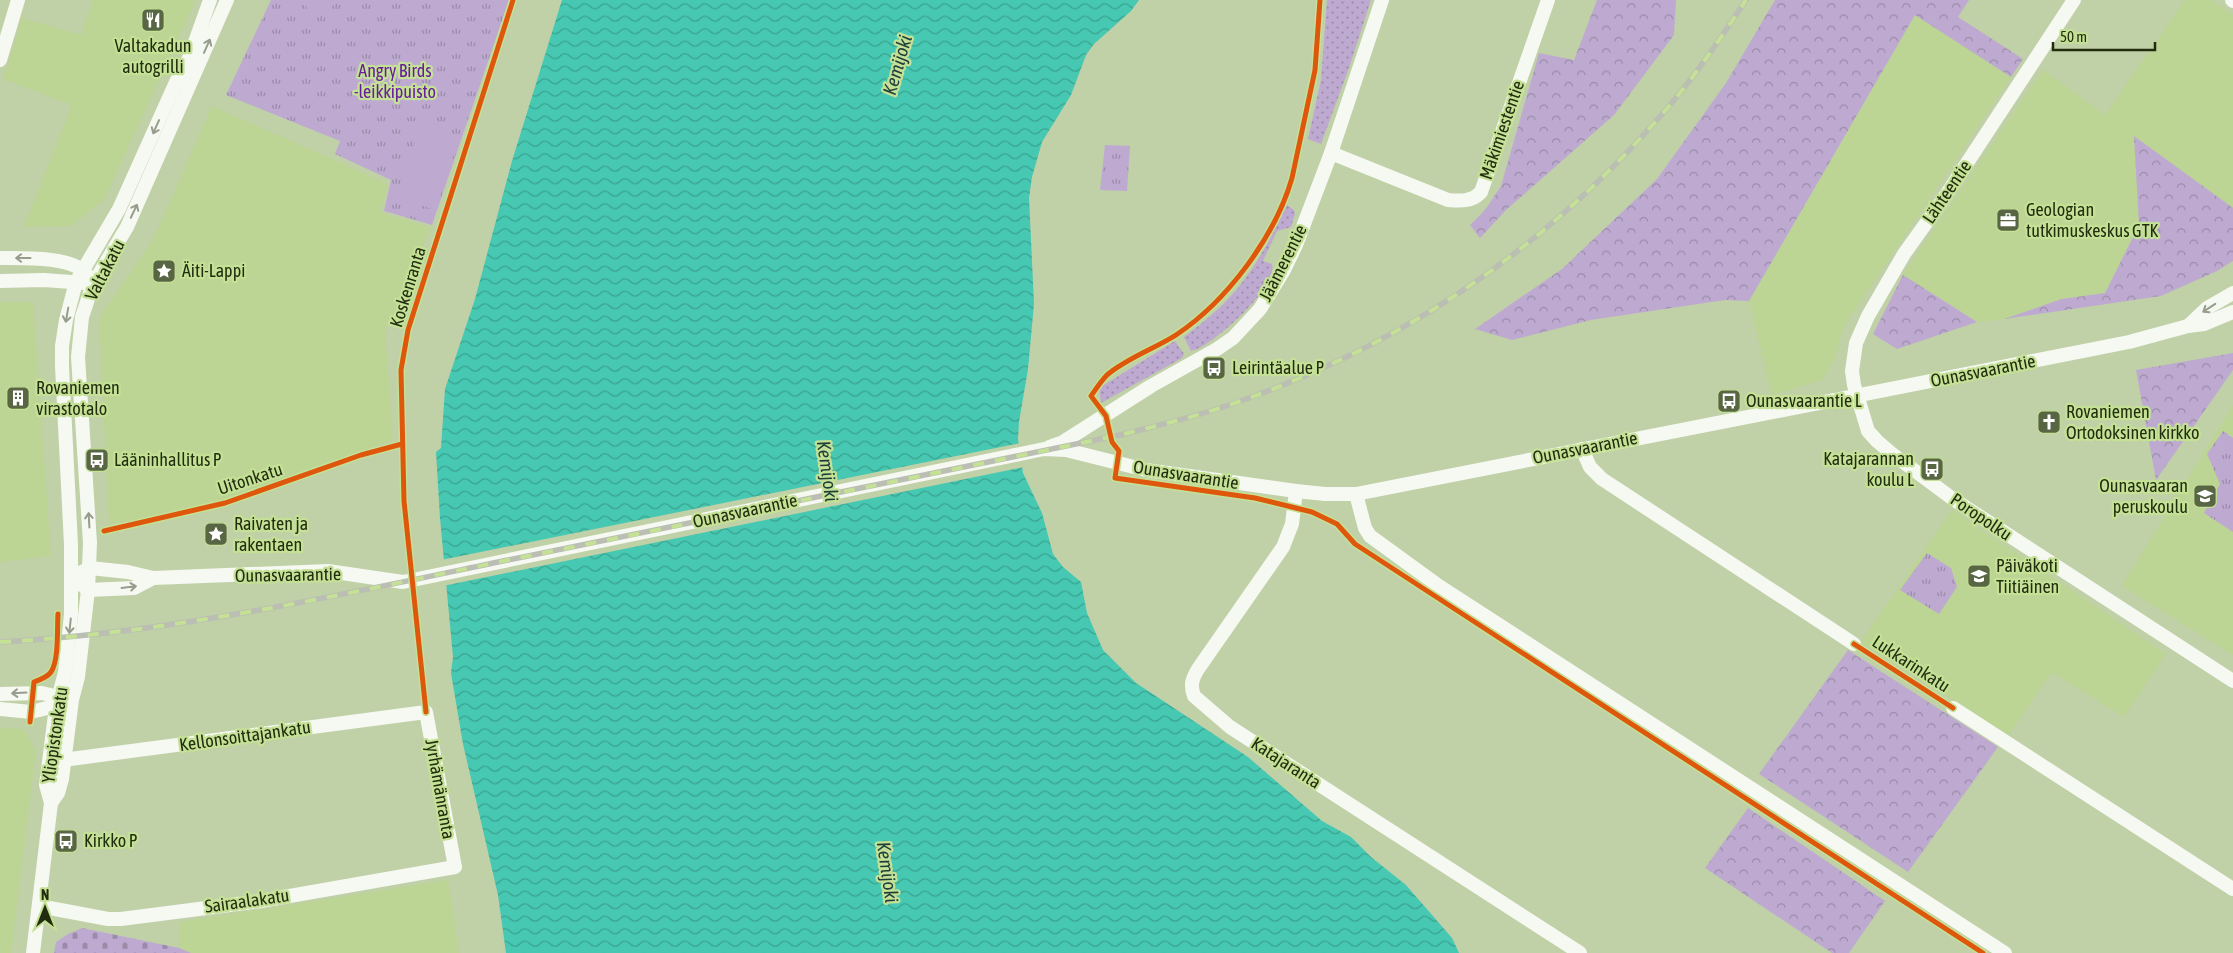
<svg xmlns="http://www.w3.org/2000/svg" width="2233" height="953" font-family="'Asap Condensed',sans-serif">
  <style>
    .built { fill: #bcd494 }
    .grass { fill: url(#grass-dots) }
    .forest { fill: url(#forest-crowns) }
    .cemetery { fill: url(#cemetery-stones) }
    .park { fill: url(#park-tufts) }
    .garden { fill: #beaad1 }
    .water { fill: url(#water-waves) }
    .pier { fill: #c0d0a7 }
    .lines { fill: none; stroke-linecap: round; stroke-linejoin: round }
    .minor { stroke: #f6f8f2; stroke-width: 14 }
    .rail-casing { stroke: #babeb3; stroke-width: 5.5 }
    .rail { stroke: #c4e196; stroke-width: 4; stroke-dasharray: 11; stroke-linecap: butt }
    .cycleway-casing { stroke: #c4e196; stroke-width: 8 }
    .cycleway { stroke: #de570c; stroke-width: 5 }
    .oneway { stroke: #979d8c }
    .labels { text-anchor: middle; stroke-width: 4.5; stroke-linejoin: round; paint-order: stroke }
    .poi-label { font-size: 18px; fill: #222d0f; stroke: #c4e196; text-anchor: start }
    .park-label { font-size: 18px; fill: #661c9d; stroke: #c4e196 }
    .street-label { font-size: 18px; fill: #222d0f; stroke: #c4e196 }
    .water-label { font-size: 19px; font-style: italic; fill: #1e3e3a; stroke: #c4e196 }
  </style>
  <defs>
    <pattern id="grass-dots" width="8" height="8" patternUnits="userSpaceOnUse" patternTransform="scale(1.25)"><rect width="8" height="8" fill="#beaad1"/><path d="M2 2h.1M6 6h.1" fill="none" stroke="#9a8ba8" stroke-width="1.8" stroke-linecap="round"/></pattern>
    <pattern id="forest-crowns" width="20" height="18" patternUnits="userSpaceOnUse" patternTransform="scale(1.25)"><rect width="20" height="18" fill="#beaad1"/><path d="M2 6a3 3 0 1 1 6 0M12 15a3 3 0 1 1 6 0" fill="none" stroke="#9a8ba8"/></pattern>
    <pattern id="cemetery-stones" width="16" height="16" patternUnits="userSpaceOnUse" patternTransform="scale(1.25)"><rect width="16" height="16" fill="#beaad1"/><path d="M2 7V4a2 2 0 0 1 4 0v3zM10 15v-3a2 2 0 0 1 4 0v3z" fill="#9a8ba8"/></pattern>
    <pattern id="park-tufts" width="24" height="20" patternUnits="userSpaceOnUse" patternTransform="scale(1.25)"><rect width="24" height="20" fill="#beaad1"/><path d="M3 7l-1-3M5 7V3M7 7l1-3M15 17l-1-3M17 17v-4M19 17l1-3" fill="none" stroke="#9a8ba8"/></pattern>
    <pattern id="water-waves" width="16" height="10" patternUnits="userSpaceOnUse" patternTransform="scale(1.25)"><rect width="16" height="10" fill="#46c8b2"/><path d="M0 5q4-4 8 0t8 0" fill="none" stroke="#3aa38f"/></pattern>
  </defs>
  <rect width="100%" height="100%" fill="#c0d0a7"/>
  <g class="built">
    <polygon points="93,0 188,0 195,2 104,200 70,226 24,227 72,105 3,79 22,18 81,35"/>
    <polygon points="2185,0 2211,0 2233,15 2233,208 2134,137 2139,225 2105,294 2062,299 2004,319 1977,322 1903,275 2043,70 2105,115"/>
    <polygon points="1915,15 2011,77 1845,324 1834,360 1822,380 1772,395 1749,301"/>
    <polygon points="212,106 388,184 380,212 431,228 385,331 393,440 224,499 146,518 109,524 99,318 154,238"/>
    <polygon points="0,302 33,302 51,556 0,562"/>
    <polygon points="2233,405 2233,655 2122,586"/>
    <polygon points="1952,510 2166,654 2124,717 2052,672 2008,735 1861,642"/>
    <polygon points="0,728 23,729 36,751 11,953 0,953"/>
    <polygon points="448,880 459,953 191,953 179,948 180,922"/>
  </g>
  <g class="grass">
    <polygon points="1327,0 1371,0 1350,65 1321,144 1308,139 1321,80"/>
    <path d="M1287 205 1294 210 1295 214 1291 227 1277 231 1263 261 1272 264C1279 286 1212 347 1191 351L1184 337C1240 296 1257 266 1287 205Z"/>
    <polygon points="1175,341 1184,354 1182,358 1101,403 1099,388"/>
  </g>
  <g class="forest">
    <polygon points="1597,0 1676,0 1674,35 1614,115 1506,210 1480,238 1470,225 1485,210 1501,186 1539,53 1574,60"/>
    <polygon points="1775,0 1969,0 1958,17 2023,59 2011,77 1915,15 1749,301 1725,300 1591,320 1512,340 1475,329 1562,269 1657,179 1726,83"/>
    <polygon points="2134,136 2233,208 2233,261 2217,271 2161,296 2004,319 2062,299 2105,293 2139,225"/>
    <polygon points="1903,275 1977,322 1897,349 1873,334"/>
    <polygon points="2233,353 2233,370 2156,480 2136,370"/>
    <polygon points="1848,650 1998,747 1908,872 1759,774"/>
    <polygon points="1748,808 1885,901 1849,953 1832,953 1705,868"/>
  </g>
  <polygon class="cemetery" points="82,928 179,948 191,953 54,953 56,942 68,934"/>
  <g class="park">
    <polygon points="271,0 509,0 432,225 384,211 391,180 335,154 340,141 226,95"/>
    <polygon points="1105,145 1130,146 1127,191 1100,190"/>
    <polygon points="2223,431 2233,438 2233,532 2204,513 2220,484 2207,454"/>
    <polygon points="1927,553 1951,568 1957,587 1939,614 1900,590"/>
  </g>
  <g class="garden">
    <polygon points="302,0 342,0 313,18"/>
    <polygon points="420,125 459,137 436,210 398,198"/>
  </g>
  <polygon class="water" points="562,0 1139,0 1131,11 1094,44 1086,55 1071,95 1042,142 1032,177 1029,198 1034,304 1028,369 1019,422 1018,439 1023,473 1042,513 1053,554 1063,567 1081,582 1087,613 1103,650 1136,683 1248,757 1322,821 1351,837 1371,857 1406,885 1452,938 1459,953 506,953 498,895 463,744 451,673 453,657 440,518 436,452 441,448 445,389 475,299 512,161"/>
  <polygon class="pier" points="1021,443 1024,467 443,586 441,560"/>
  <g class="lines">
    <g class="minor">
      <polyline points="2074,0 1944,198 1904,254 1868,316 1856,343 1852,371 1854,385 1868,431 1877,441 1891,453 1953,499 2233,681"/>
      <polyline points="2232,0 2233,1"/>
      <polyline points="0,60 18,0"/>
      <path d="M1331 153 1448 200C1460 201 1472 202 1481 192L1548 0"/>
      <path d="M0 258C22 258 74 256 87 275"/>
      <polyline points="0,281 44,280 85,283"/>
      <polyline points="2188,326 2207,308 2233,293"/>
      <polyline points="1049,447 1063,442 1151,386 1217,349 1233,338 1260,309 1284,270 1296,245 1331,153 1382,0"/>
      <polyline points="1582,449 1590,467 1602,479 1854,644"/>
      <path d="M1296 491 1292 524 1283 547 1198 669C1192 679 1190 685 1194 696L1230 727 1580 953"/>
      <polyline points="1356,494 1365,528 1370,536 1436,584 2005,953"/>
      <polyline points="71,577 90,568 128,572 153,578 328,571 403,582 1044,449 1066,450 1146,470 1296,491 1325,494 1356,494 2129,342 2188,326 2204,324 2233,312"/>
      <polyline points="82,585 88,590 134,588 153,578"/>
      <polyline points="0,694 42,693 67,699"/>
      <polyline points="1953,708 2233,889"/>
      <polyline points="0,709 31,712 63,704"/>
      <polyline points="51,803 58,793 62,779 72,700 78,677 88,590 90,543 78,357 82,317 93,284 127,227 227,0"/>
      <polyline points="39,906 108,919 121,919 261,901 455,867 426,712 63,760"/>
      <polyline points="33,953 51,803 46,785 56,707 65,672 71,614 71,545 62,366 62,346 66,320 76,282 119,209 176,82 190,56 210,0"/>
    </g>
    <g class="rail-casing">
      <path id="rail" d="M0 642C172 633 340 595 508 560 712 519 916 477 1120 435 1155 426 1191 418 1226 406 1402 347 1550 246 1670 105 1698 72 1722 36 1746 0"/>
    </g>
    <use href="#rail" class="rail"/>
    <g class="cycleway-casing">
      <g id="cycleway">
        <path d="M1320 0 1315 70 1292 178C1275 237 1227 301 1176 335 1154 349 1127 358 1107 375 1101 381 1096 389 1091 396L1106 416 1112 442 1119 451 1115 478 1255 498 1312 512 1337 524 1355 544 1983 953"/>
        <polyline points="104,531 225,503 361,455 402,444"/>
        <polyline points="1854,644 1953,708"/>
        <polyline points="426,712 404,501 401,370 408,330 513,0"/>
        <path d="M30 722 34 682C40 679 47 678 51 672 59 660 57 629 58 614"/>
      </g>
    </g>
    <use href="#cycleway" class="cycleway"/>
  </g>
  <defs><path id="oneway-shaft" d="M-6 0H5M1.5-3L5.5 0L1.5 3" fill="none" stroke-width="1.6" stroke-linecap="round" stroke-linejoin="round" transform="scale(1.25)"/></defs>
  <g class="oneway">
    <use href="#oneway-shaft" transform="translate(207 46) rotate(-66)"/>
    <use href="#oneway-shaft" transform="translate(156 127) rotate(114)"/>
    <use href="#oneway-shaft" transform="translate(134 211) rotate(-65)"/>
    <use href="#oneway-shaft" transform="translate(23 258) rotate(180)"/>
    <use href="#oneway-shaft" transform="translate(2209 308) rotate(147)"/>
    <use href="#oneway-shaft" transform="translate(67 315) rotate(100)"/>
    <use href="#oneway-shaft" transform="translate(89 520) rotate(-93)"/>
    <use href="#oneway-shaft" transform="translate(129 587) rotate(-7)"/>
    <use href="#oneway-shaft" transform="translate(70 626) rotate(96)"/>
    <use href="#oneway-shaft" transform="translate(19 693) rotate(177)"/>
  </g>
  <defs>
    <g id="restaurant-square" transform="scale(1.25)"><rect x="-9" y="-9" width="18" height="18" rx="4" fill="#596644" stroke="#c4e196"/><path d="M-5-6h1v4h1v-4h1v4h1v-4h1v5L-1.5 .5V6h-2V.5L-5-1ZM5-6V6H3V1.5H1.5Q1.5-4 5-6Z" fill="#fff"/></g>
    <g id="office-square" transform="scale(1.25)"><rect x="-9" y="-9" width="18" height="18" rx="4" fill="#596644" stroke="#c4e196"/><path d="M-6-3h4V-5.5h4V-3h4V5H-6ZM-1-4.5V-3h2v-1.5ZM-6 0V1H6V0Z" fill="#fff"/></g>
    <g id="sight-square" transform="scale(1.25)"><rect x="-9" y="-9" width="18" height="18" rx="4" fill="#596644" stroke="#c4e196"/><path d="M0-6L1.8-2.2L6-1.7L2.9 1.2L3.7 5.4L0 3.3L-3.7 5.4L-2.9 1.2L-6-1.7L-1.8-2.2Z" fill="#fff"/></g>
    <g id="bus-square" transform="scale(1.25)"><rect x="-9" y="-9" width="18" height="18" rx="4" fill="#596644" stroke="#c4e196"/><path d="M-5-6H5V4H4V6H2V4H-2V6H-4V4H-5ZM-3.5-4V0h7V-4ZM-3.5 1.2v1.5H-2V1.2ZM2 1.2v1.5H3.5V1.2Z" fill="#fff"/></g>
    <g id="building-square" transform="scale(1.25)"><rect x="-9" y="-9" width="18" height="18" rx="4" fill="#596644" stroke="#c4e196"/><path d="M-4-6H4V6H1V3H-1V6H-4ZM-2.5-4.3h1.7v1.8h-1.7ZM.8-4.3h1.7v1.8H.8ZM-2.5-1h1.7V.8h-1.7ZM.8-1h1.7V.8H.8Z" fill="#fff"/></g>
    <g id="church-square" transform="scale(1.25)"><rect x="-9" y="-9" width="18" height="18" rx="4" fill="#596644" stroke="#c4e196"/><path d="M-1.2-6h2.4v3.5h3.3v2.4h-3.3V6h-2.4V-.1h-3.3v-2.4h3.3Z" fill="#fff"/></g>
    <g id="school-square" transform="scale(1.25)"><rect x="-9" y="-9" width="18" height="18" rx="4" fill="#596644" stroke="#c4e196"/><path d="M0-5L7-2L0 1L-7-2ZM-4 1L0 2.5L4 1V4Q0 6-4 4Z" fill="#fff"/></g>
  </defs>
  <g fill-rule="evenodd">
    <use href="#restaurant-square" x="153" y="20"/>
    <use href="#office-square" x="2008" y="220"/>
    <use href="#sight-square" x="164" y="271"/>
    <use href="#bus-square" x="1214" y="368"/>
    <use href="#building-square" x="18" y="398"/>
    <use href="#bus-square" x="1729" y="401"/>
    <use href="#church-square" x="2049" y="422"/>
    <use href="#bus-square" x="97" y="460"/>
    <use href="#bus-square" x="1932" y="469"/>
    <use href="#school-square" x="2205" y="496"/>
    <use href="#sight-square" x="216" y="534"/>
    <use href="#school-square" x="1979" y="576"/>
    <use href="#bus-square" x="66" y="841"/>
  </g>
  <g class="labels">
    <g class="poi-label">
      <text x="153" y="52" text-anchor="middle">Valtakadun<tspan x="153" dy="21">autogrilli</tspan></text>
      <text x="2026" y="216">Geologian<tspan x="2026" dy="21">tutkimuskeskus GTK</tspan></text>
      <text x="182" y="277">Äiti-Lappi</text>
      <text x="1232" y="374">Leirintäalue P</text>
      <text x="36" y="394">Rovaniemen<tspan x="36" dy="21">virastotalo</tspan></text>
      <text x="1746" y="407">Ounasvaarantie L</text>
      <text x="2066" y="418">Rovaniemen<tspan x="2066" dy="21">Ortodoksinen kirkko</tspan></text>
      <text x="1914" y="465" text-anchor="end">Katajarannan<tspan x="1914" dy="21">koulu L</tspan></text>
      <text x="114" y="466">Lääninhallitus P</text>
      <text x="2188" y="492" text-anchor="end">Ounasvaaran<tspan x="2188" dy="21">peruskoulu</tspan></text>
      <text x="234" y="530">Raivaten ja<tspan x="234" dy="21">rakentaen</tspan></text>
      <text x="1996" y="572">Päiväkoti<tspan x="1996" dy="21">Tiitiäinen</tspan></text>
      <text x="84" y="847">Kirkko P</text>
    </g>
    <g class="park-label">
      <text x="395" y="77">Angry Birds<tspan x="395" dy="21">-leikkipuisto</tspan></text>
    </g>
    <g class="street-label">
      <text transform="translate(1502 130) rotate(-71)" y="6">Mäkimiestentie</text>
      <text transform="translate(1947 192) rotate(-56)" y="6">Lähteentie</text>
      <text transform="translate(1283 263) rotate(-63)" y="6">Jäämerentie</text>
      <text transform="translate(105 270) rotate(-63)" y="6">Valtakatu</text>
      <text transform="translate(408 287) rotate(-73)" y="6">Koskenranta</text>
      <text transform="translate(1983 371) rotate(-11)" y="6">Ounasvaarantie</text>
      <text transform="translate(1585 448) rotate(-11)" y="6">Ounasvaarantie</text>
      <text transform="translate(1186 475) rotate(9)" y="6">Ounasvaarantie</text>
      <text transform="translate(250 479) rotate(-18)" y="6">Uitonkatu</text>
      <text transform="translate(745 511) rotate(-12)" y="6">Ounasvaarantie</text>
      <text transform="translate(1981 517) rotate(34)" y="6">Poropolku</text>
      <text transform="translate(288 575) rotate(-1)" y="6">Ounasvaarantie</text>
      <text transform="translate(1911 664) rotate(33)" y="6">Lukkarinkatu</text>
      <text transform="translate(55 735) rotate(-82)" y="6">Yliopistonkatu</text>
      <text transform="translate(245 736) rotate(-8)" y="6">Kellonsoittajankatu</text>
      <text transform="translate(1286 763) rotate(33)" y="6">Katajaranta</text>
      <text transform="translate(440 789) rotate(80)" y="6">Jyrhämänranta</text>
      <text transform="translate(247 901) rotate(-8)" y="6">Sairaalakatu</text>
    </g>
    <g class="water-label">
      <text transform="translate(897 65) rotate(-74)" y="7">Kemijoki</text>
      <text transform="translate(828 471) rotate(82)" y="7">Kemijoki</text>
      <text transform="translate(888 872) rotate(82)" y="7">Kemijoki</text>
    </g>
  </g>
  <g transform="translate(45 908)" stroke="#c4e196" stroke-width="4" paint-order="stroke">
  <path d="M0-4L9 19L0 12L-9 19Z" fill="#222d0f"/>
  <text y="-8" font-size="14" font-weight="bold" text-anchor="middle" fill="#222d0f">N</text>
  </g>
  <path d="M2053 42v8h102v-8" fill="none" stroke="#222d0f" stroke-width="2.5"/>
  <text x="2060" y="42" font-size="15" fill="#222d0f" stroke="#c4e196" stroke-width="4" paint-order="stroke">50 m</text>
</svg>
